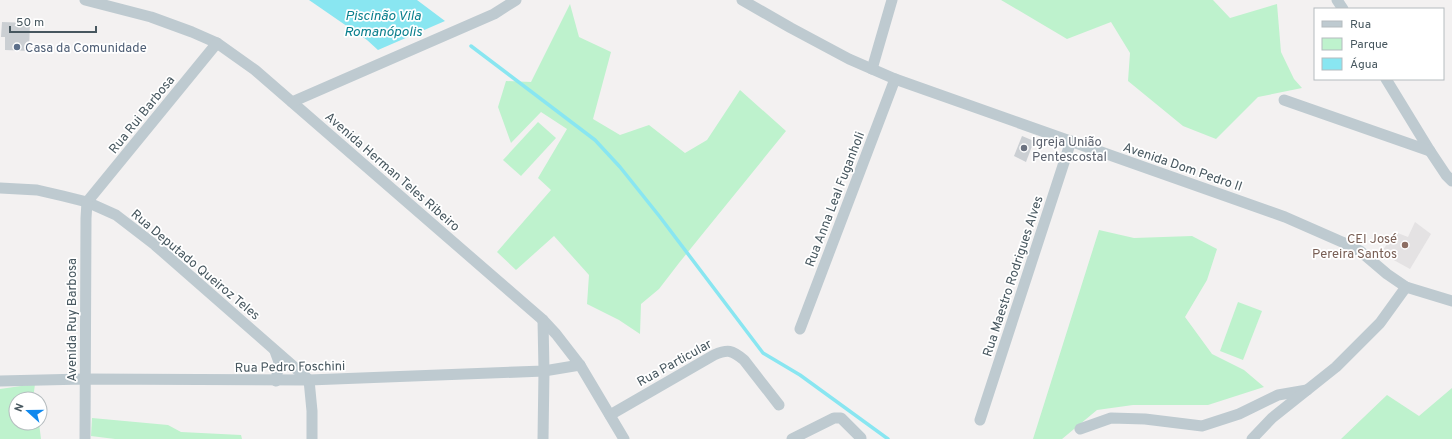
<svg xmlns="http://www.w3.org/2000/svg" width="1452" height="439" font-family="Overpass,sans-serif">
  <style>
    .education { fill: #e4e2e3 }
    .green { fill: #bef2cd }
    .water { fill: #89e6f1 }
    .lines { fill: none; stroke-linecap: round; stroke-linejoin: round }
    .stream { stroke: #89e6f1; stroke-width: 3.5 }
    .building { fill: #cbcfd3 }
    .minor { stroke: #becad0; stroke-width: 11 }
    .service-dot { fill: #5c6f8a; stroke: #fff; stroke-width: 1.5 }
    .worship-dot { fill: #6b7280; stroke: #fff; stroke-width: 1.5 }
    .education-dot { fill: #8d6e63; stroke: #fff; stroke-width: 1.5 }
    .labels { text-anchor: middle; stroke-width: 3.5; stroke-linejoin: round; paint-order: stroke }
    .service-label { font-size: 13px; fill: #4e5e75; stroke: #fff; text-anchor: start }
    .street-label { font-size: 13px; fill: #47575f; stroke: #fff }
    .worship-label { font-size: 13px; fill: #5b616d; stroke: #fff; text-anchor: start }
    .education-label { font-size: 13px; fill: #785e54; stroke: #fff; text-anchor: end }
    .water-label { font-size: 14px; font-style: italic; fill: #087e8c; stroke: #fff }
  </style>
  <rect width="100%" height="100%" fill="#f3f1f1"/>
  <polygon class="education" points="1415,222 1431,234 1410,269 1381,253 1395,232 1408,237"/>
  <g class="green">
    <polygon points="1001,0 1213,0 1230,18 1277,4 1281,52 1294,79 1302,88 1258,97 1216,139 1183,126 1128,81 1130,53 1111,22 1067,39"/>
    <polygon points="570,4 579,37 611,52 593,119 620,135 649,125 685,153 707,140 740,90 786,131 679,263 659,289 641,304 640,334 619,320 587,304 589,275 554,236 516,270 497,252 551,190 538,178 567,129 541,112 511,143 498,107 506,81 531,82"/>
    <polygon points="538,122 556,138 521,176 503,160"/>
    <polygon points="1099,230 1134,238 1192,236 1217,249 1207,280 1185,317 1212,354 1244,370 1264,387 1208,405 1133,405 1097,410 1062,439 1033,439"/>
    <polygon points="1238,302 1262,311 1243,360 1220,351"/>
    <polygon points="35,384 33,399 16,399 16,423 39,423 41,439 0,439 0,389"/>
    <polygon points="1452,388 1452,439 1341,439 1387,395 1419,416"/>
    <polygon points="92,418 168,425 181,432 241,435 242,439 115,439 91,436"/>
  </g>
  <polygon class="water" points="309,0 417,0 445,21 378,50 367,40"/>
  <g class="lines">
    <polyline class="stream" points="471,46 595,140 620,167 660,217 763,353 800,375 888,439"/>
  </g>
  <g class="building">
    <polygon points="2,22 30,23 29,51 5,50 5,37 1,37"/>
    <polygon points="1022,136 1034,141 1026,162 1014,156"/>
  </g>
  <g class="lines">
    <g class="minor">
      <polyline points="85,0 151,17 192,32 217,43 255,70 543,320 556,334 580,365 624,439"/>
      <polyline points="742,0 791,28 849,59 895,79 1285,217 1342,242 1360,251 1387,274 1406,287 1452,301"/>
      <polyline points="1337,0 1343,9"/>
      <polyline points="872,69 892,0"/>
      <polyline points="1386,79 1430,151 1446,175 1452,181"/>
      <polyline points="1284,100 1430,151"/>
      <polyline points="292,102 494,14 516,0"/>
      <polyline points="0,188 37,190 63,196 87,202 116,215 155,245 309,380"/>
      <polyline points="87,202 217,43"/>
      <polyline points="800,329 895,79"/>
      <polyline points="275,351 279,362 276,381"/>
      <polyline points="309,380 312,411 312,439"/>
      <polyline points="0,381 84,379 309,380 544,371 580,365"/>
      <path d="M610 415 714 355C728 349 732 350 744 360L779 405"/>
      <polyline points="980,420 1071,141"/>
      <polyline points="1080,429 1111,418 1145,419 1202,426 1239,414 1278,395 1307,390"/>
      <polyline points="85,439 86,218 87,202"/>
      <polyline points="543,439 544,371 543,320"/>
      <polyline points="792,439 834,418 841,418 861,438"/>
      <polyline points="1252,439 1272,418 1336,367 1380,323 1406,287"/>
    </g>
  </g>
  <circle class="service-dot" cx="17" cy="47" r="4"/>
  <circle class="worship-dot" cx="1024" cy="148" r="4"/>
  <circle class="education-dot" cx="1405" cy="245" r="4"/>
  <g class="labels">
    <g class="service-label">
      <text x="25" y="52">Casa da Comunidade</text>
    </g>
    <g class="street-label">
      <text transform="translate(141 114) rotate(-51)" y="5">Rua Rui Barbosa</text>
      <text transform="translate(1183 166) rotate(19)" y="5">Avenida Dom Pedro II</text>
      <text transform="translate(393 171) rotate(41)" y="5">Avenida Herman Teles Ribeiro</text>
      <text transform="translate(834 199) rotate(-69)" y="5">Rua Anna Leal Fuganholi</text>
      <text transform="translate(196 264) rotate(40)" y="5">Rua Deputado Queiroz Teles</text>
      <text transform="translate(1012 276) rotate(-72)" y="5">Rua Maestro Rodrigues Alves</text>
      <text transform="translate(71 320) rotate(-90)" y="5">Avenida Ruy Barbosa</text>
      <text transform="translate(674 362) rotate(-29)" y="5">Rua Particular</text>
      <text transform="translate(290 366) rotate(-1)" y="5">Rua Pedro Foschini</text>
    </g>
    <g class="worship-label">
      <text x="1032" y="146">Igreja União<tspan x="1032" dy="15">Pentescostal</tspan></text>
    </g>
    <g class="education-label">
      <text x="1397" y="243">CEI José<tspan x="1397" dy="15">Pereira Santos</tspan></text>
    </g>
    <g class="water-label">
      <text x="383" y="20">Piscinão Vila<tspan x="383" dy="16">Romanópolis</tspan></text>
    </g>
  </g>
  <rect x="1314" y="8" width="130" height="72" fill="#ffffff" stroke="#b5bcbf"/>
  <rect x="1322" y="21" width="20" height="6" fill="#becad0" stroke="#b5bcbf"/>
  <text x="1350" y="28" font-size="12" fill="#47575f">Rua</text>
  <rect x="1322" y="38" width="20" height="12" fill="#bef2cd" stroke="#b5bcbf"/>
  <text x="1350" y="48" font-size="12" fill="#47575f">Parque</text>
  <rect x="1322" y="58" width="20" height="12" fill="#89e6f1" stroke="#b5bcbf"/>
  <text x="1350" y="68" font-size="12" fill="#47575f">Água</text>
  <g transform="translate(28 411) rotate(291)"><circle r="19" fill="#ffffff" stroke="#b5bcbf"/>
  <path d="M0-3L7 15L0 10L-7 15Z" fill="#1089ee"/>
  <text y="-6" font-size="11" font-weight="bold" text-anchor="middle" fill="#47575f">N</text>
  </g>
  <path d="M10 26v6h86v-6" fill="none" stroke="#47575f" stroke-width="2"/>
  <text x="16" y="26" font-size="12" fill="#47575f" stroke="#ffffff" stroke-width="3" paint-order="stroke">50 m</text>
</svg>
